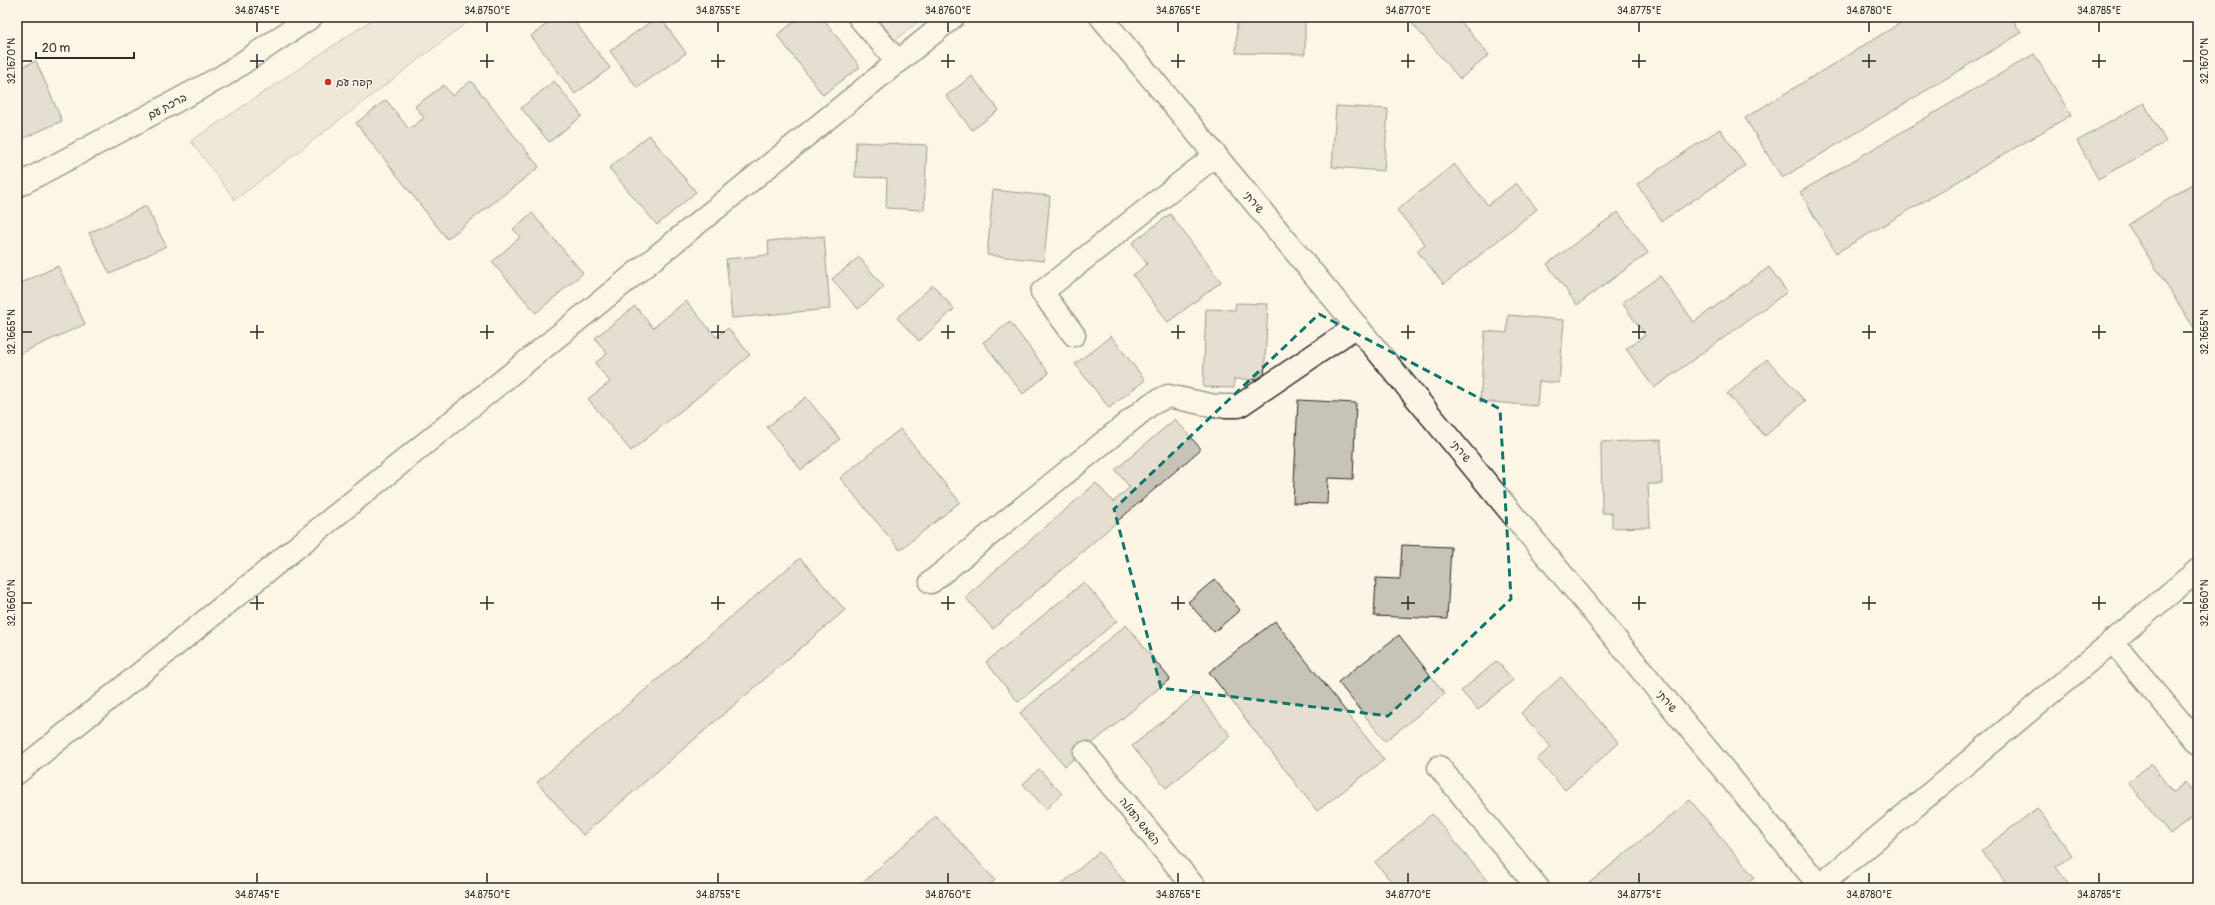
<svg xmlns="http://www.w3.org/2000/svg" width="2215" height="905" font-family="Pangolin,'Playpen Sans Hebrew',sans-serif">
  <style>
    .green { fill: #ded8ca; stroke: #84827a }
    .building { fill: #c8c3b7; stroke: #2b2b2b }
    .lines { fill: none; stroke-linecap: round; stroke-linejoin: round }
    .minor-casing { stroke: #2b2b2b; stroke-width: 25 }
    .minor { stroke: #fcf5e5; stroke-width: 22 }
    .marked { fill: none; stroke: #0f766e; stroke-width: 3; stroke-dasharray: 8 5; stroke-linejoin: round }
    .ticks { fill: none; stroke: #2b2b2b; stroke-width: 1.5 }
    .poi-dot { fill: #c8321e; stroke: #fcf5e5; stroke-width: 1.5 }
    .labels { text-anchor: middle; stroke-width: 3; stroke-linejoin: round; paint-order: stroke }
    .poi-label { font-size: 11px; fill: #2b2b2b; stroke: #fcf5e5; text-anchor: start }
    .street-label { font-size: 11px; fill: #2b2b2b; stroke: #fcf5e5 }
    .neatline { fill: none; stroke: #2b2b2b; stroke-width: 1.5 }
    .ticks-label { font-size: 10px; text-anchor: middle; fill: #2b2b2b }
  </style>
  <rect width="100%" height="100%" fill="#fcf5e5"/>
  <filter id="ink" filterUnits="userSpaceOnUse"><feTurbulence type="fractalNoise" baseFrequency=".025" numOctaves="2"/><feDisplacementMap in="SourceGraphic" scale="8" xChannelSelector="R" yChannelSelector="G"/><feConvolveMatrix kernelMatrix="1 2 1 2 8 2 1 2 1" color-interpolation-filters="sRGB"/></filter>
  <g filter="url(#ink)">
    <g class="green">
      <polygon points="376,17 474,17 235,200 191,141"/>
      <polygon points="877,17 924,17 895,40"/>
    </g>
    <g class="building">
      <polygon points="556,17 571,17 610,68 575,94 531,36"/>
      <polygon points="657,17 660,17 686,53 637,88 610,51"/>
      <polygon points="801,17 822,17 860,67 823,95 777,35"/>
      <polygon points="1251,17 1305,17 1305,54 1236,53 1237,21 1251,21"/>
      <polygon points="1417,17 1457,17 1489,55 1460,79 1411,22"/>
      <polygon points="1910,17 2011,17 2021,33 1782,178 1745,118"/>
      <polygon points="2034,54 2071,115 1836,253 1800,192"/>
      <polygon points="36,61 62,121 17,141 17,69"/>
      <polygon points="972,76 999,110 972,130 946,96"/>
      <polygon points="471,81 539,167 447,239 356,123 386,100 409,129 424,118 415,106 444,85 452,96"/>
      <polygon points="554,81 582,116 549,142 521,108"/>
      <polygon points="2144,103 2166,142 2098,179 2077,141"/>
      <polygon points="1336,106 1388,109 1384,171 1332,167"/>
      <polygon points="1720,129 1745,166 1662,221 1637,184"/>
      <polygon points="649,135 696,192 657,225 609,168"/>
      <polygon points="856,142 927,145 924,210 886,208 887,178 855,177"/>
      <polygon points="1454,164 1488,205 1516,183 1537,209 1444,284 1417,251 1425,244 1397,210"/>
      <polygon points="2197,181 2198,182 2198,334 2128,225"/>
      <polygon points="993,190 1050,196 1044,261 987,255"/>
      <polygon points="146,206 166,246 110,274 89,233"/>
      <polygon points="1618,212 1648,253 1577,305 1547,264"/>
      <polygon points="532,213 583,273 536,313 492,262 520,237 513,229"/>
      <polygon points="1170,214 1221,282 1168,322 1133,275 1147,264 1132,243"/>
      <polygon points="824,236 830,309 732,318 726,259 769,255 768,241"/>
      <polygon points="859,257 884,287 858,309 832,279"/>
      <polygon points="58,266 85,324 17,355 17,285"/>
      <polygon points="1769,267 1787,292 1654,388 1626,349 1645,335 1622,303 1660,276 1694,322"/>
      <polygon points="933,285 954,309 919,341 897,318"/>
      <polygon points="686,301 716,337 728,328 750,355 631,451 588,399 610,382 595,363 607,354 595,338 635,306 653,328"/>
      <polygon points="1236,303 1268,304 1264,380 1234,379 1234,388 1203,387 1206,309 1235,310"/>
      <polygon points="1508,315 1564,320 1559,383 1539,381 1537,406 1480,401 1485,331 1507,333"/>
      <polygon points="1010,322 1049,373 1023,394 983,342"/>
      <polygon points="1111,336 1145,380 1109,408 1075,364"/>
      <polygon points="1767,359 1805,401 1765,436 1727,394"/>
      <polygon points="806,397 840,439 801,470 767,427"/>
      <polygon points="1298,400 1356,403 1353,479 1328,478 1327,504 1293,503"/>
      <polygon points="1175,419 1201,449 993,629 965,597 1096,483 1113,502 1130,487 1115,470"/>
      <polygon points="900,429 960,502 900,550 840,478"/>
      <polygon points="1661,440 1662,484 1648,484 1650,527 1612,528 1612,513 1602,513 1601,442"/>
      <polygon points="1402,545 1451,547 1447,619 1374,616 1376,578 1400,579"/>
      <polygon points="800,558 845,610 583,835 537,782"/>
      <polygon points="1215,579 1240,610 1214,632 1188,602"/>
      <polygon points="1084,582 1117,621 1018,702 986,662"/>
      <polygon points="1275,621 1384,760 1317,811 1209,672"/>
      <polygon points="1126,625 1170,679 1065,766 1020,713"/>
      <polygon points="1399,635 1445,694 1385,741 1338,682"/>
      <polygon points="1497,661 1513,680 1478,710 1461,691"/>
      <polygon points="1561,677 1619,743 1565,790 1537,759 1551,747 1521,713"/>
      <polygon points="1197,694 1231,736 1166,788 1132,746"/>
      <polygon points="2151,764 2173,792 2185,782 2198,798 2198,812 2170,834 2128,782"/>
      <polygon points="1039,769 1062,794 1046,809 1023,784"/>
      <polygon points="1690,800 1754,877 1740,888 1592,888 1588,884"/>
      <polygon points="2037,808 2072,855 2056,867 2071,888 2010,888 1981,851"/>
      <polygon points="1432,814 1493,888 1397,888 1375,862"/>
      <polygon points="936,816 995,880 986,888 857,888"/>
      <polygon points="1099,852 1130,888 1059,888 1058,887"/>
    </g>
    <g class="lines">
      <g class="minor-casing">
        <g id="minor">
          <polyline points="859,17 898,62"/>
          <polyline points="1101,17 1820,886"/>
          <polyline points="17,186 223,76 311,17"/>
          <polyline points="1074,335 1042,292 1216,155"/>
          <polyline points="931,582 1151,404 1168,396 1215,406 1239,406 1357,326"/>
          <polyline points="2112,641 2198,743"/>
          <polyline points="1085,753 1195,888"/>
          <polyline points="1439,767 1538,888"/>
          <polyline points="17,773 953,17"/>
          <polyline points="1817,888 2198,570"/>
        </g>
      </g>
      <use href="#minor" class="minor"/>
    </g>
  </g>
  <path d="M0 0H2215V905H0ZM1319 314 1500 409 1511 599 1388 716 1161 688 1114 509Z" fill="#fcf5e5" fill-opacity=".55" fill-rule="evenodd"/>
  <path class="marked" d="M1319 314 1500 409 1511 599 1388 716 1161 688 1114 509Z"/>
  <path class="ticks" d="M257 22V32M487 22V32M718 22V32M948 22V32M1178 22V32M1408 22V32M1639 22V32M1869 22V32M2099 22V32M257 54V68M487 54V68M718 54V68M948 54V68M1178 54V68M1408 54V68M1639 54V68M1869 54V68M2099 54V68M22 61H32M250 61H264M480 61H494M711 61H725M941 61H955M1171 61H1185M1401 61H1415M1632 61H1646M1862 61H1876M2092 61H2106M2183 61H2193M257 325V339M487 325V339M718 325V339M948 325V339M1178 325V339M1408 325V339M1639 325V339M1869 325V339M2099 325V339M22 332H32M250 332H264M480 332H494M711 332H725M941 332H955M1171 332H1185M1401 332H1415M1632 332H1646M1862 332H1876M2092 332H2106M2183 332H2193M257 596V610M487 596V610M718 596V610M948 596V610M1178 596V610M1408 596V610M1639 596V610M1869 596V610M2099 596V610M22 603H32M250 603H264M480 603H494M711 603H725M941 603H955M1171 603H1185M1401 603H1415M1632 603H1646M1862 603H1876M2092 603H2106M2183 603H2193M257 873V883M487 873V883M718 873V883M948 873V883M1178 873V883M1408 873V883M1639 873V883M1869 873V883M2099 873V883"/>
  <circle class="poi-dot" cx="328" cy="82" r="4"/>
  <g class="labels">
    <g class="poi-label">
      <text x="336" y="86">קפה עם</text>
    </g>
    <g class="street-label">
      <text transform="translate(167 106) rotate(-28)" y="4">ברכת עם</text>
      <text transform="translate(1254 202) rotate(50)" y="4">שירתי</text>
      <text transform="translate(1461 451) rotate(50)" y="4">שירתי</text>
      <text transform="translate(1667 701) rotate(50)" y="4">שירתי</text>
      <text transform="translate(1140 821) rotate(51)" y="4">השמש העולה</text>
    </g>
  </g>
  <rect width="2215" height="905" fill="none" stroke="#fcf5e5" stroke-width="44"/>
  <path d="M36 52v6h98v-6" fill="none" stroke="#2b2b2b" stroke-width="2"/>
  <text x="42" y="52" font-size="12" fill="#2b2b2b" stroke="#fcf5e5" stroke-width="3" paint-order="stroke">20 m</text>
  <rect x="22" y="22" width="2171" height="861" class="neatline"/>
  <g class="ticks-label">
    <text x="257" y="14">34.8745°E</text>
    <text x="487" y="14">34.8750°E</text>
    <text x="718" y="14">34.8755°E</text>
    <text x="948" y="14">34.8760°E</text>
    <text x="1178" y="14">34.8765°E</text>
    <text x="1408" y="14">34.8770°E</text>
    <text x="1639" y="14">34.8775°E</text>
    <text x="1869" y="14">34.8780°E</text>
    <text x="2099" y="14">34.8785°E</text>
    <text transform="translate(11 61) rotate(-90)" y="4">32.1670°N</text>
    <text transform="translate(2204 61) rotate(-90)" y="4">32.1670°N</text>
    <text transform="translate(11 332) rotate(-90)" y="4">32.1665°N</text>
    <text transform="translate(2204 332) rotate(-90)" y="4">32.1665°N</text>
    <text transform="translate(11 603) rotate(-90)" y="4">32.1660°N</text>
    <text transform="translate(2204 603) rotate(-90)" y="4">32.1660°N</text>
    <text x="257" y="898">34.8745°E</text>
    <text x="487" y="898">34.8750°E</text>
    <text x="718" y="898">34.8755°E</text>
    <text x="948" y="898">34.8760°E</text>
    <text x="1178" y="898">34.8765°E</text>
    <text x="1408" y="898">34.8770°E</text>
    <text x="1639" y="898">34.8775°E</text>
    <text x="1869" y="898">34.8780°E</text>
    <text x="2099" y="898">34.8785°E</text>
  </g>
</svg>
